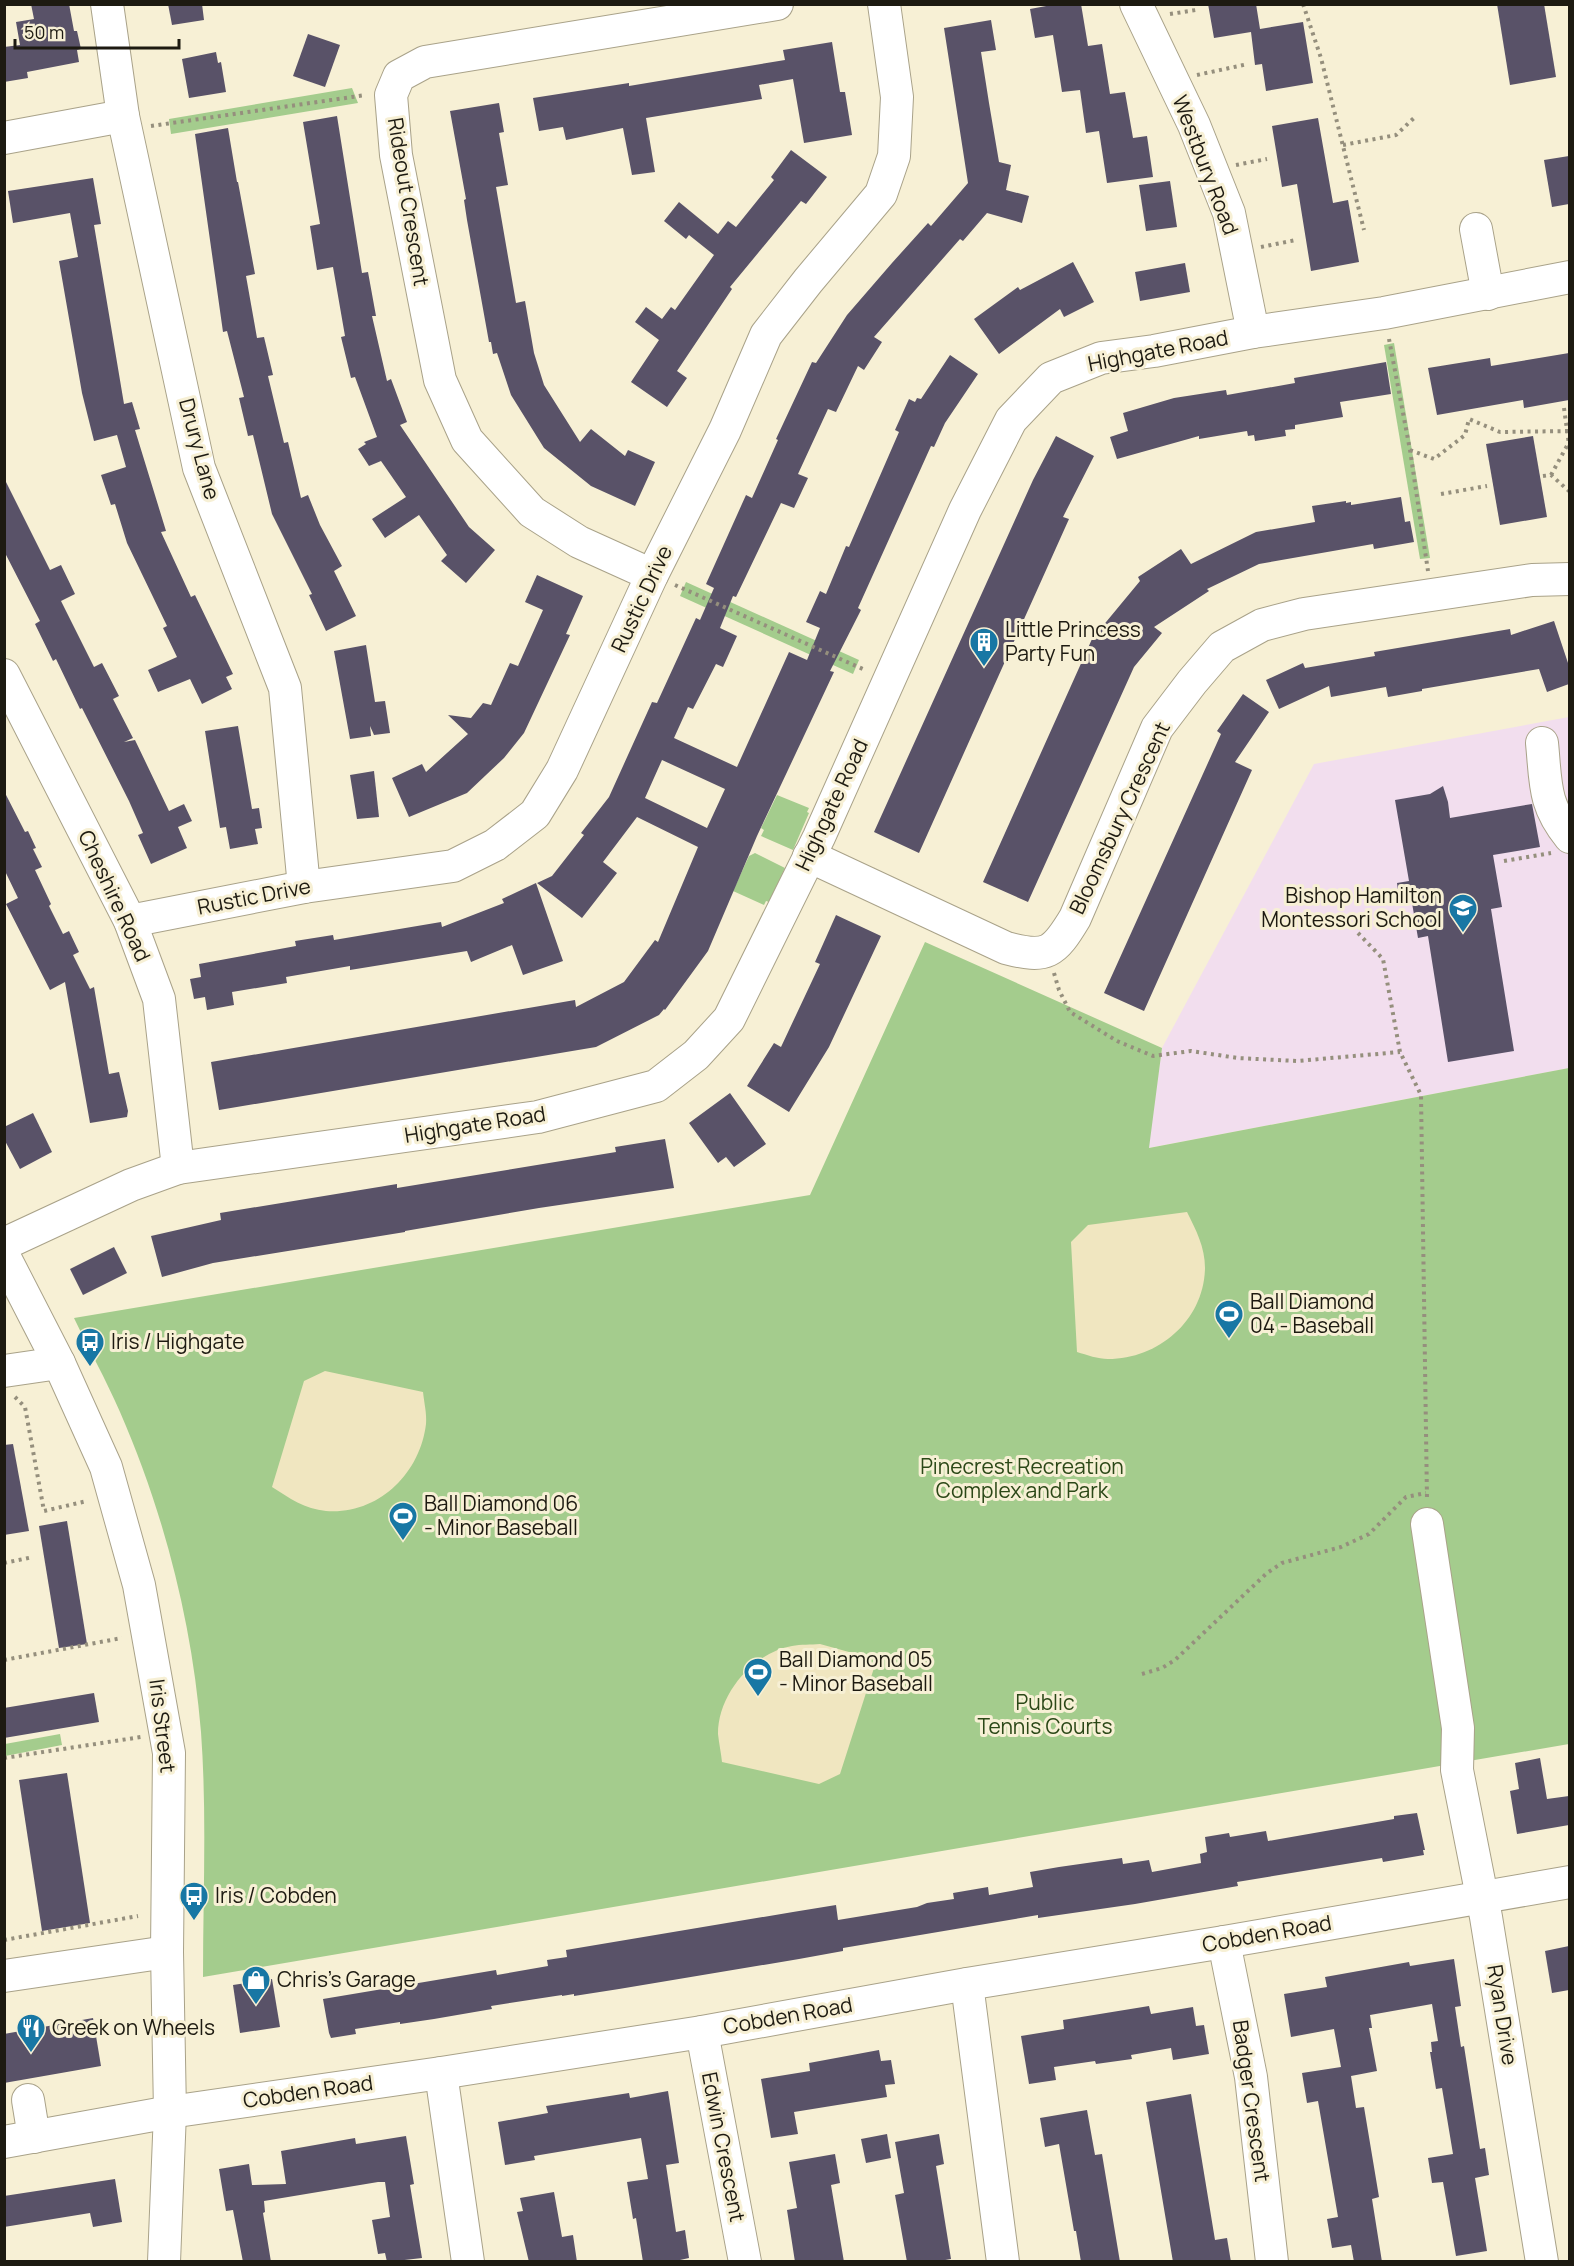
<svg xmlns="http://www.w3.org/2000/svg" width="1574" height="2266" font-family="Manrope,sans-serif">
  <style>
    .education { fill: #f2deee }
    .green { fill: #a4cc8d }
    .sand { fill: #f0e6c0 }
    .building { fill: #595268; fill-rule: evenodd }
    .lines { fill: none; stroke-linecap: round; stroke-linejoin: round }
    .minor-casing { stroke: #a9a289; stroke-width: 34 }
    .path { stroke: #958f7d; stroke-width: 4; stroke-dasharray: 3 4.5; stroke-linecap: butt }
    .minor { stroke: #fff; stroke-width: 32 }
    .labels { text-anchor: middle; stroke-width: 6; stroke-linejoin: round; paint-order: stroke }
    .street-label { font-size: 21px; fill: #1d1a11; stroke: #f7f0d5 }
    .poi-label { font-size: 21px; fill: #1d1a11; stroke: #f7f0d5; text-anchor: start }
    .park-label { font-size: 21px; fill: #2b4817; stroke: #f7f0d5 }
  </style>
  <rect width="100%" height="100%" fill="#f7f0d5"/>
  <polygon class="education" points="1569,717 1569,1068 1148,1148 1162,1048 1314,764"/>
  <g class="green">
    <polygon points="352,88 358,103 171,134 169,119"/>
    <polygon points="1394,343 1430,558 1420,559 1384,345"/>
    <polygon points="686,582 859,660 853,674 680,596"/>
    <polygon points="777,795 809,808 807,812 809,813 793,850 761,836 764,830 761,828"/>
    <polygon points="755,853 785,868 769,902 766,901 764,905 733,891 749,856"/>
    <path d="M925 942 1162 1048 1149 1148 1569 1068V1744L203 1977C203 1896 207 1814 201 1732 192 1622 164 1513 120 1412 106 1380 89 1349 74 1318L810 1195Z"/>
    <polygon points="60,1734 62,1745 5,1756 5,1744"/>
  </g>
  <g class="sand">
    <path d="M1187 1212C1196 1230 1205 1247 1205 1268 1204 1320 1159 1359 1108 1359 1098 1359 1087 1355 1077 1352L1071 1242 1088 1225Z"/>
    <path d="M325 1371 423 1392C424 1402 427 1414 426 1424 420 1474 378 1515 326 1511 305 1509 289 1498 272 1487L304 1381Z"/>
    <path d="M820 1644 849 1652 874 1668 840 1774 819 1784 722 1762C721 1753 719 1743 718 1734 718 1694 753 1653 792 1646 801 1644 811 1645 820 1644Z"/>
  </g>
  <g class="building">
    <polygon points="31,4 69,4 74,31 77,31 81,49 77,50 79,62 27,72 28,78 4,82 4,47 20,45 16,22 34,19"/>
    <polygon points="168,4 202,4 204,20 172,25"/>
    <polygon points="1057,4 1081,4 1088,46 1102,44 1110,94 1125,92 1133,138 1147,136 1153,177 1107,183 1099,131 1086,133 1080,90 1062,92 1053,35 1035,38 1030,9"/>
    <polygon points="1208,4 1256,4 1260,29 1303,22 1313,83 1266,91 1262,64 1255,65 1251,32 1214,38"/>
    <polygon points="1497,4 1544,4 1556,77 1510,85"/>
    <path d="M991 20 996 50 981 52 989 103 999 162 1011 165 1006 190 1029 196 1022 223 987 213 963 241 960 239 874 337 882 342 864 370 858 366 836 412 828 409 798 474 808 478 794 508 781 503 736 597 733 596 720 628 737 636 723 667 716 664 693 709 688 707 674 738 737 767 789 652 807 660 820 628 806 622 820 591 826 594 846 546 849 547 899 432 895 430 909 399 915 402 917 398 921 399 950 355 978 374 945 423 934 447 931 446 858 608 861 610 830 671 834 672 757 836 708 951 665 1010 664 1009 659 1015 596 1047 219 1110 211 1062 575 1000 576 1007 624 982 655 940 658 942 698 847 637 817 603 862 617 873 582 918 537 883 552 876 584 835 581 833 609 797 652 702 657 703 696 618 700 620 714 588 706 584 746 495 752 498 778 440 776 439 812 362 816 363 847 315 892 263 928 223 931 226 968 183 944 28ZM662 760 725 789 707 828 645 798Z"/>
    <polygon points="308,34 340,45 325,87 293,76"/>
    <polygon points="832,42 840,92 845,92 852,135 804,143 793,79 759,85 762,99 646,118 655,172 632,175 623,128 566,140 563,127 539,131 533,98 629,83 629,86 785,60 783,50"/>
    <polygon points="216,52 218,63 221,62 226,92 189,98 182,59"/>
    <polygon points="499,103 504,132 499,133 508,185 496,187 516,303 525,301 534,353 544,385 580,442 591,429 625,456 628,450 655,462 635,506 591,486 544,448 511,395 497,353 493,354 491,342 489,342 467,220 464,200 466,199 450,111"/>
    <polygon points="337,116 362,273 368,272 376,316 372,316 387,381 391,379 407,422 400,425 469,527 495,550 466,583 441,561 447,555 419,515 385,538 372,519 406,497 381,461 369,466 358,449 366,444 364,442 377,437 355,377 351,378 341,337 345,336 333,267 317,270 310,226 320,224 303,122"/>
    <polygon points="1318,118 1333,203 1348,200 1359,262 1311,271 1297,184 1282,187 1272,126"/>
    <polygon points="228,128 237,182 238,182 255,274 246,276 257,338 264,337 273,375 268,376 284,443 288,442 301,498 308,495 320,525 342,566 334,571 356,616 326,631 309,595 312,594 272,514 253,435 248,436 239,398 244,397 227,331 223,332 195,134"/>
    <polygon points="791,150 827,177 806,204 801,201 730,287 732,289 677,371 687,378 667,407 631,382 659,340 635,322 646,307 662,319 671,307 675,310 714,255 689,235 686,239 664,221 679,202 718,234 728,221 736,227 774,180 771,177"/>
    <polygon points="1569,156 1569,204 1552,207 1544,160"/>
    <polygon points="93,178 101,224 94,225 124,404 132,402 140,429 135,430 166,531 161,532 191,597 195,595 233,674 226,677 232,689 202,704 190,679 158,692 148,670 177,657 163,628 167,626 127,543 115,504 111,505 101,475 126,467 117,435 94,441 82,393 59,261 78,257 70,213 13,223 8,191"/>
    <polygon points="1170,181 1177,227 1146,231 1139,185"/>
    <polygon points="1073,262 1094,302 1064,317 1060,309 999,354 974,319 1018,287 1020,290"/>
    <polygon points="1185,263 1190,292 1140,301 1135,272"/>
    <polygon points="1569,353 1569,400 1524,408 1523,400 1437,415 1428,368 1490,358 1491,366"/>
    <polygon points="1386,362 1391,394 1340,402 1343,417 1295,425 1295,429 1285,430 1286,436 1255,441 1254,435 1248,436 1247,431 1199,439 1199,436 1117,459 1110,437 1128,431 1123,413 1174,398 1226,390 1227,395 1295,383 1294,378"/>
    <polygon points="1056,436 1094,456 1063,517 1069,519 919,853 874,832 1033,480"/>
    <polygon points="1533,436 1547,517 1500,525 1486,444"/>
    <polygon points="4,478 50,570 61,565 75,594 61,601 94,667 102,663 119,696 113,699 133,738 124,742 135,740 169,811 184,804 192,821 178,827 187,848 151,864 138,835 143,833 129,801 82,708 80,709 56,659 53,661 35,624 40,621 4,551"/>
    <polygon points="1401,497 1405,522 1410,521 1414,542 1374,549 1373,544 1259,564 1207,589 1209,591 1154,627 1162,633 1134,667 1028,902 983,882 1092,639 1140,581 1138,577 1181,549 1191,564 1256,532 1315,522 1312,506 1346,501 1346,503 1351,502 1351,505"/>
    <polygon points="537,575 583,596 566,634 570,635 524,733 504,758 467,793 409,817 392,778 422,764 426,772 468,734 448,715 471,718 483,703 491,705 510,663 518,666 543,610 525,602"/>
    <polygon points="1554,621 1569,666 1569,684 1547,692 1539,669 1422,689 1422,691 1388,697 1386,687 1331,697 1329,686 1279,709 1266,680 1303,663 1305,668 1375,656 1374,652 1510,629 1511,635"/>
    <polygon points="366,645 375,702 385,701 390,733 374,735 370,726 371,736 350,739 334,651"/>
    <polygon points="1243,694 1269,712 1235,762 1252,770 1144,1011 1104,993 1221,734 1217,731"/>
    <polygon points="238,726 252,809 259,808 262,828 255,829 258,844 230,849 226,827 220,828 205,731"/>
    <polygon points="374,771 379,817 357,819 350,775"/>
    <polygon points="1443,786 1448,802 1450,818 1532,804 1540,847 1493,855 1502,907 1491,909 1514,1051 1448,1062 1428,936 1418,938 1412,903 1400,905 1397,883 1409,881 1395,800 1430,794"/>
    <polygon points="4,791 25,832 28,831 36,848 33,849 42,867 35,870 51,904 49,906 63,934 69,931 79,952 73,955 90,989 94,987 109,1074 119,1072 128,1111 127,1117 90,1123 65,982 50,990 6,904 18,898 4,869"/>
    <polygon points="536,883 563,961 523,975 512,945 471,962 467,951 350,970 350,966 286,977 287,983 232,992 234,1005 207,1010 205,997 194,999 190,979 201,977 199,964 296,946 295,941 333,935 334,940 441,922 442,927 504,903 502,899"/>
    <polygon points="836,915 881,936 829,1047 789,1112 747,1086 774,1043 781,1047 820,964 815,962"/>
    <polygon points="730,1093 766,1144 734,1167 726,1157 718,1163 689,1123"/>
    <polygon points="33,1113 52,1152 20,1169 4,1139 4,1127"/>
    <polygon points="665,1139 674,1188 539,1208 405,1231 405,1232 213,1263 162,1277 151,1236 221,1220 220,1213 397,1184 397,1188 616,1152 615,1147"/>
    <polygon points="114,1247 127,1273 83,1295 70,1269"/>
    <polygon points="13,1444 29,1531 4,1535 4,1445"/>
    <polygon points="67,1521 87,1644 59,1648 39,1526"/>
    <polygon points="94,1693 99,1722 4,1738 4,1708"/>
    <polygon points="1540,1758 1547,1799 1569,1796 1569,1825 1517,1834 1510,1791 1519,1789 1515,1763"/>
    <polygon points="67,1773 90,1923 42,1931 19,1780"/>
    <polygon points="1417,1813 1425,1850 1423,1850 1424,1855 1383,1862 1382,1858 1237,1882 1238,1886 1135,1904 1038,1918 1038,1915 843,1948 843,1951 799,1959 619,1989 574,1996 574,1994 562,1996 562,1995 491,2006 492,2009 434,2019 400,2024 400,2022 355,2029 356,2034 331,2038 329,2033 323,1999 496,1970 497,1975 548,1966 547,1960 567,1957 566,1950 793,1912 836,1905 838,1920 917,1907 927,1903 954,1899 953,1893 988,1887 989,1895 1033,1887 1030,1872 1059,1867 1122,1858 1123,1864 1149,1860 1152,1872 1201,1863 1200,1854 1207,1852 1205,1837 1229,1833 1230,1837 1266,1831 1268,1841 1394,1819 1394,1816"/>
    <polygon points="1569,1946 1569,1990 1552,1993 1545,1951"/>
    <polygon points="1454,1959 1461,2006 1455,2007 1461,2047 1464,2046 1480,2149 1485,2148 1489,2175 1475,2178 1487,2251 1456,2256 1443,2182 1432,2183 1428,2158 1453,2154 1442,2088 1436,2089 1430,2052 1432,2052 1431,2042 1438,2041 1432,2004 1370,2015 1372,2028 1369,2028 1377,2071 1351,2076 1356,2108 1364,2107 1379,2197 1372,2199 1382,2262 1354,2262 1351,2245 1332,2248 1327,2219 1338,2217 1318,2101 1307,2103 1302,2073 1341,2067 1334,2029 1291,2037 1284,1994 1327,1987 1325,1977 1409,1962 1410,1966"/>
    <polygon points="272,1979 280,2027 240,2033 233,1985"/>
    <polygon points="1149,2006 1151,2014 1193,2007 1196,2026 1204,2025 1209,2054 1173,2060 1171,2048 1131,2055 1132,2059 1096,2064 1095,2061 1054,2067 1056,2080 1029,2084 1021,2036 1064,2029 1063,2020"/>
    <polygon points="93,2018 101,2066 4,2083 4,2034"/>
    <polygon points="879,2050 881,2061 891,2060 895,2084 885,2085 887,2097 794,2112 798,2134 771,2138 761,2079 810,2071 809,2063"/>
    <polygon points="668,2091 679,2163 666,2165 676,2232 685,2230 689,2258 671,2262 643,2262 636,2218 633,2219 627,2182 648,2179 641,2138 534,2156 535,2160 505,2165 498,2122 548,2113 546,2106 629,2093 630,2098"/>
    <polygon points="1191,2094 1215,2240 1227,2238 1231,2262 1173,2262 1146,2102"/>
    <polygon points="1087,2110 1095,2155 1102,2154 1120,2262 1081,2262 1076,2231 1074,2231 1059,2144 1045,2147 1040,2118"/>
    <polygon points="887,2134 891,2158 866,2163 861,2139"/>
    <polygon points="939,2134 944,2164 936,2166 951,2259 934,2262 907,2262 895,2195 904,2193 895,2142"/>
    <polygon points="406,2136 414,2184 410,2185 422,2258 387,2262 385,2253 378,2254 372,2220 390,2217 385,2182 378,2182 264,2201 265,2212 263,2213 271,2262 243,2262 233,2210 226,2211 219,2169 249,2164 252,2185 286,2184 281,2151 355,2138 356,2144"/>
    <polygon points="835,2154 840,2183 831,2185 844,2262 795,2262 787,2210 797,2208 789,2162"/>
    <polygon points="115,2179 122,2222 93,2227 90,2213 4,2227 4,2196"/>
    <polygon points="554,2192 562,2237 573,2235 577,2262 529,2262 517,2212 523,2211 520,2198"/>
  </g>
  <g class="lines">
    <g class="minor-casing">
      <g id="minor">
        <polyline points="107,4 123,116 199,468 285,688 304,887"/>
        <polyline points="1136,4 1194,125 1229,213 1253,332"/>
        <polyline points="4,138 123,116"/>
        <polyline points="1476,229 1488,294"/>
        <polyline points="652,575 579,542 532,512 467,440 440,380 396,155 391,95 399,76 425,62 777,4"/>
        <polyline points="4,675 130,921 159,999 178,1168"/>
        <path d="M1542 743C1546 783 1543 804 1570 837"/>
        <path d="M809 856 1006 948C1047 959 1054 953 1075 918L1157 728 1192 682 1222 647 1262 625 1304 614 1532 580 1570 579"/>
        <polyline points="130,921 304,887 453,866 495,845 535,814 562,770 652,575 725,430 766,335 808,281 881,194 894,156 897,97 884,4"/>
        <polyline points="4,1244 131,1185 178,1168 538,1117 656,1086 696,1055 729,1019 819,837 965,510 1011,420 1051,378 1101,358 1154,351 1253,332 1384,313 1570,277"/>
        <polyline points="4,1256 59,1363 106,1467 139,1585 169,1753 167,1952 170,2112 164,2262"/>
        <polyline points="4,1371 59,1363"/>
        <polyline points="1427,1524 1458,1728 1457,1770 1486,1917 1542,2262"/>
        <polyline points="1224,1942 1251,2077 1272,2262"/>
        <polyline points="4,1976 167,1952"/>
        <polyline points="967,1984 1003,2262"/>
        <polyline points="702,2032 745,2262"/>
        <polyline points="441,2073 468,2262"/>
        <polyline points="28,2100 34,2137"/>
        <polyline points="4,2142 170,2112 441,2073 702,2032 967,1984 1224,1942 1570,1882"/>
      </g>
    </g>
    <g class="path">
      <polyline points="1303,4 1321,58 1364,230"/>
      <polyline points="1170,14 1196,10"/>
      <polyline points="1197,75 1248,64"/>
      <polyline points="151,126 366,95"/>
      <polyline points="1343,145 1396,135 1415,117"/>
      <polyline points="1236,165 1267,159"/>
      <polyline points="1261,247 1296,240"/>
      <polyline points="1389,339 1410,450 1428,571"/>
      <polyline points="1564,408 1570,452"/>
      <polyline points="1410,450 1434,459 1465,435 1469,419 1500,432 1570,431"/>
      <polyline points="1551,475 1568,444"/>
      <polyline points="1543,476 1551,475 1570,492"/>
      <polyline points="1441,494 1487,486"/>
      <polyline points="675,585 865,670"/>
      <polyline points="1504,861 1551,853"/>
      <polyline points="1358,933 1383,959 1400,1052 1421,1095 1427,1499"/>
      <polyline points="1054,973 1059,990 1070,1012 1117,1041 1153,1056 1191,1051 1238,1058 1297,1061 1400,1052"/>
      <polyline points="15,1397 25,1407 44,1511 87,1501"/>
      <polyline points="4,1563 33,1557"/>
      <polyline points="4,1660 122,1638"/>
      <polyline points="1142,1674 1162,1668 1175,1660 1267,1573 1282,1563 1341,1547 1369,1534 1406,1497 1426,1493"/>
      <polyline points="4,1758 141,1737"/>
      <polyline points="4,1940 138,1916"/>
    </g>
    <use href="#minor" class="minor"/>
  </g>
  <defs>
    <g id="building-pin" transform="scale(1.5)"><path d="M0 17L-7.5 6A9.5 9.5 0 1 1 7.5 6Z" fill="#1877a4" stroke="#f7f0d5"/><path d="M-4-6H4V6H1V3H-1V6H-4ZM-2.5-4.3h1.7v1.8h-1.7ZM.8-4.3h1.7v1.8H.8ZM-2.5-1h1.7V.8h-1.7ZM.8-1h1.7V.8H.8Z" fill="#fff"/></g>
    <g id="school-pin" transform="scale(1.5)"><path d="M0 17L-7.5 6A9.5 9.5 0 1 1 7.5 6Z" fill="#1877a4" stroke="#f7f0d5"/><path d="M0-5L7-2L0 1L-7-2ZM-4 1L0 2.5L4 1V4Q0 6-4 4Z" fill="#fff"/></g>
    <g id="stadium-pin" transform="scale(1.5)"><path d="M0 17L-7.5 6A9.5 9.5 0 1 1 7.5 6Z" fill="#1877a4" stroke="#f7f0d5"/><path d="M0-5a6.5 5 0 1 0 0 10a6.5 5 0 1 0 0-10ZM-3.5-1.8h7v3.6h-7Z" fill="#fff"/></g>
    <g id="bus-pin" transform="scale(1.5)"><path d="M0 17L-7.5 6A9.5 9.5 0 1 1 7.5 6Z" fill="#1877a4" stroke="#f7f0d5"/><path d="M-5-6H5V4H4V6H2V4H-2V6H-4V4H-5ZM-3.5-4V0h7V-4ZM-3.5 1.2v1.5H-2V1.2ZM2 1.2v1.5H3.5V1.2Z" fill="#fff"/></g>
    <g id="shop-pin" transform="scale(1.5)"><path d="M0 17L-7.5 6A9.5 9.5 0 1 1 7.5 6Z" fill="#1877a4" stroke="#f7f0d5"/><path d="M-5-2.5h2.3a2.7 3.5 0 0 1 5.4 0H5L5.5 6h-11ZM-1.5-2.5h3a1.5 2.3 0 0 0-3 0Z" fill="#fff"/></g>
    <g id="restaurant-pin" transform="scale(1.5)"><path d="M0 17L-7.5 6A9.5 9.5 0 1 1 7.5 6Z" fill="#1877a4" stroke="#f7f0d5"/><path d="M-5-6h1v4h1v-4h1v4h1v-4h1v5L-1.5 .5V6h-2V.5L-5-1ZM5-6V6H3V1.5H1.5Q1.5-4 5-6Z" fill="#fff"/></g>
  </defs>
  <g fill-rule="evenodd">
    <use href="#building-pin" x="984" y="642"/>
    <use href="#school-pin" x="1463" y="908"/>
    <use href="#stadium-pin" x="1229" y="1314"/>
    <use href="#bus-pin" x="90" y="1342"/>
    <use href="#stadium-pin" x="403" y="1516"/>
    <use href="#stadium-pin" x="758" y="1672"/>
    <use href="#bus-pin" x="194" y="1896"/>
    <use href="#shop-pin" x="256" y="1980"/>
    <use href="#restaurant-pin" x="31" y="2028"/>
  </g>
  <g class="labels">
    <g class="street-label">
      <text transform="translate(1205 165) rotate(69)" y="7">Westbury Road</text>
      <text transform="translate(408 202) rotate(81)" y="7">Rideout Crescent</text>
      <text transform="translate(1158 351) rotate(-11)" y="7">Highgate Road</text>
      <text transform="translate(199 449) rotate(75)" y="7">Drury Lane</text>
      <text transform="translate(642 599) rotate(-65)" y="7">Rustic Drive</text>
      <text transform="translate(832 805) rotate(-65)" y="7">Highgate Road</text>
      <text transform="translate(1120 818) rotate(-65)" y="7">Bloomsbury Crescent</text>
      <text transform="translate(114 896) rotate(65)" y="7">Cheshire Road</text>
      <text transform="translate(254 897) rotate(-11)" y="7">Rustic Drive</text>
      <text transform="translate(475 1125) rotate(-9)" y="7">Highgate Road</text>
      <text transform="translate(162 1726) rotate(83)" y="7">Iris Street</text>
      <text transform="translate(1267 1934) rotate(-10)" y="7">Cobden Road</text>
      <text transform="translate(1502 2015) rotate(81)" y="7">Ryan Drive</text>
      <text transform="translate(788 2016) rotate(-10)" y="7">Cobden Road</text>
      <text transform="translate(308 2092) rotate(-8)" y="7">Cobden Road</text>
      <text transform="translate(1251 2101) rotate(82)" y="7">Badger Crescent</text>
      <text transform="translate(723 2147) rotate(79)" y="7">Edwin Crescent</text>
    </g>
    <g class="poi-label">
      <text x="1005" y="637">Little Princess<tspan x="1005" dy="24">Party Fun</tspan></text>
      <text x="1442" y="903" text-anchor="end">Bishop Hamilton<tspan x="1442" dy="24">Montessori School</tspan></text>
      <text x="1250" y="1309">Ball Diamond<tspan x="1250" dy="24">04 - Baseball</tspan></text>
      <text x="111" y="1349">Iris / Highgate</text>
      <text x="424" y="1511">Ball Diamond 06<tspan x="424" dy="24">- Minor Baseball</tspan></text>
      <text x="779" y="1667">Ball Diamond 05<tspan x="779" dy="24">- Minor Baseball</tspan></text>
      <text x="215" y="1903">Iris / Cobden</text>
      <text x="277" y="1987">Chris's Garage</text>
      <text x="52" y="2035">Greek on Wheels</text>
    </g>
    <g class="park-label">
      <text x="1022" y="1474">Pinecrest Recreation<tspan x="1022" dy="24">Complex and Park</tspan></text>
      <text x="1045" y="1710">Public<tspan x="1045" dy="24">Tennis Courts</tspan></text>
    </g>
  </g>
  <rect width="1574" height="2266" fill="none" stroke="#1d1a11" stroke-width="12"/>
  <path d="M15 39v9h164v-9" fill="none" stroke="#1d1a11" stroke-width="3"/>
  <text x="24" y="39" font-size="18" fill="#1d1a11" stroke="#f7f0d5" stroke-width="4.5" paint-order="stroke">50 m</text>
</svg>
